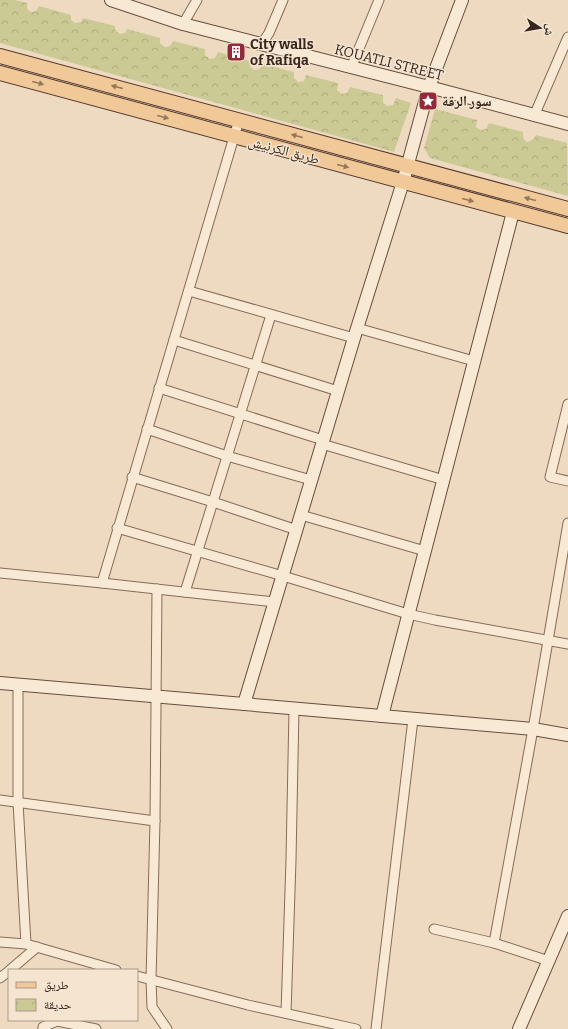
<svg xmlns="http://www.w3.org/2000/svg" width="568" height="1029" font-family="Bitter,'Noto Naskh Arabic',serif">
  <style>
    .park { fill: url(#park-crowns) }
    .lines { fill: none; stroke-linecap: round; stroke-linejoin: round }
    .street-casing { stroke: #876b59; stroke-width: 11 }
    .secondary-casing { stroke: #684c3c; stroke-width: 14 }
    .primary-casing { stroke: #543a2d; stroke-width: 16 }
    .street { stroke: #f8e9d4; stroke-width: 9 }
    .secondary { stroke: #f8e9d4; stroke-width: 12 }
    .primary { stroke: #f1c998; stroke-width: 14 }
    .oneway { fill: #94785a }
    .labels { text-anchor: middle; stroke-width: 3; stroke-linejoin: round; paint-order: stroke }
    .poi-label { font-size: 14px; font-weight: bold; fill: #36261d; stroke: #f5e5d0; text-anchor: start }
    .street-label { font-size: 14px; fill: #36261d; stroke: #f5e5d0 }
  </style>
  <defs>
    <pattern id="park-crowns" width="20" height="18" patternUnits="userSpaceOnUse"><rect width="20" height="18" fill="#cbca95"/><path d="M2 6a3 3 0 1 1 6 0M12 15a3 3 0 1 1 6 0" fill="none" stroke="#afad80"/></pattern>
  </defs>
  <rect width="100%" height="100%" fill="#eedac1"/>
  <g class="park">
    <polygon points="0,0 15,0 27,3 27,9 31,12 36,11 39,6 71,15 71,20 75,23 81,22 83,18 115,26 115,30 120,34 125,33 127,29 160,38 160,43 165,47 170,46 173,41 205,49 205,55 210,59 215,58 218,52 250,61 250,67 254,70 260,69 262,64 294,72 294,78 298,82 304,81 306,75 338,83 337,90 342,94 347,93 350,87 383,95 383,102 387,106 393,105 396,98 411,103 394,152 0,43"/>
    <polygon points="435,109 477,120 476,127 481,130 486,129 489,123 523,132 523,138 527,142 533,140 536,135 567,143 568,196 430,158 424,148"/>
  </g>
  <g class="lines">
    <g class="street-casing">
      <g id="street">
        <polyline points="183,24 197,0"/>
        <polyline points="261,45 269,33 283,0"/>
        <polyline points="351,68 379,0"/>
        <polyline points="534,116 568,37"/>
        <polyline points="189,291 354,338"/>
        <polyline points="357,328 474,361"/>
        <polyline points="174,340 338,391"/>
        <polyline points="159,388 323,440"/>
        <polyline points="568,404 550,477 568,481"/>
        <polyline points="147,429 227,456 311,480"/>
        <polyline points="322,444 444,480"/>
        <polyline points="132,477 213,502 297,530"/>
        <polyline points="301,515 425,551"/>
        <polyline points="117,528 283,576 408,614 435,620 568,644"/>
        <polyline points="0,573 102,583 275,602"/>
        <polyline points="102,583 239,120"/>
        <polyline points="157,589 155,821 151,980 152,1007 167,1029"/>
        <polyline points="185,592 271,315"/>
        <polyline points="18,685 18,802 26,944"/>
        <polyline points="0,800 155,821"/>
        <polyline points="434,929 494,943 549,961"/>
        <polyline points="0,942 26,944 116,970"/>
        <polyline points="494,943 533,729 568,523"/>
        <polyline points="10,970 37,947"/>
        <polyline points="137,976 248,1005 356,1029"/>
        <polyline points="0,978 9,971"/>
        <polyline points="286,1013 291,860 294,709"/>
        <polyline points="43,1029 43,1027 57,1021 96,1029"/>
        <polyline points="376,1029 413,719"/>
      </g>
    </g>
    <g class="secondary-casing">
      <g id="secondary">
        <polyline points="111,0 183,24 429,87 568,124"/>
        <polyline points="0,683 533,729 568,735"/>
        <polyline points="244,704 354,338 403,182 429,87 462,0"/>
        <polyline points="382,716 513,212"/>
        <polyline points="519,1029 568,916"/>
      </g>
    </g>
    <g class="primary-casing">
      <g id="primary">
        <polyline points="0,56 568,209"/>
        <polyline points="0,73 568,226"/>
      </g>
    </g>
    <use href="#street" class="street"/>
    <use href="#secondary" class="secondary"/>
    <use href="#primary" class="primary"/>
  </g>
  <defs><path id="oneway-solid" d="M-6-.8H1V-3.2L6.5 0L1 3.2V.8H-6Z"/></defs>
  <g class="oneway">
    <use href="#oneway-solid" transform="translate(38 83) rotate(15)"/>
    <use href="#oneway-solid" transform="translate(117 87) rotate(-165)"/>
    <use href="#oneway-solid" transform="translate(163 117) rotate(15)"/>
    <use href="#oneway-solid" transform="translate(297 136) rotate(-165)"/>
    <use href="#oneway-solid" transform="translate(343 166) rotate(15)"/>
    <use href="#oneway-solid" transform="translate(530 199) rotate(-165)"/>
    <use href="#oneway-solid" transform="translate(468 200) rotate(15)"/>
  </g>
  <defs>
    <g id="building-square" transform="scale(1)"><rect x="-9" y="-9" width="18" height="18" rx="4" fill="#952939" stroke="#f5e5d0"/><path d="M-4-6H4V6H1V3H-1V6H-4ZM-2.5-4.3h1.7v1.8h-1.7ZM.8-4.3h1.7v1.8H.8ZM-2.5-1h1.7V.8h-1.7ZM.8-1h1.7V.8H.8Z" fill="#fff"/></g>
    <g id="sight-square" transform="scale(1)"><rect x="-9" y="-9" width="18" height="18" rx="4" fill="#952939" stroke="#f5e5d0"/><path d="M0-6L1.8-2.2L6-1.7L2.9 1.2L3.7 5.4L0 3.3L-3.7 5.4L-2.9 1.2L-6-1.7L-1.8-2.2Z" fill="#fff"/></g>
  </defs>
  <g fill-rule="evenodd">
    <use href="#building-square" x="236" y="52"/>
    <use href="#sight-square" x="428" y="101"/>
  </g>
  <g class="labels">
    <g class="poi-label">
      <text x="250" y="49">City walls<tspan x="250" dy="16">of Rafiqa</tspan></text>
      <text x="442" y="106">سور الرقة</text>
    </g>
    <g class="street-label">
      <text transform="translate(389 62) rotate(14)" y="5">KOUATLI STREET</text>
      <text transform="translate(284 150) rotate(15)" y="5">طريق الكرنيش</text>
    </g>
  </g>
  <rect x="8" y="969" width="130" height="52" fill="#f5e5d0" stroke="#a99988"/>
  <rect x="16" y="982" width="20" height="6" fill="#f1c998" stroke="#a99988"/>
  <text x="44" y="989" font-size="12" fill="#36261d">طريق</text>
  <rect x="16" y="999" width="20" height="12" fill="url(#park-crowns)" stroke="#a99988"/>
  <text x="44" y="1009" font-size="12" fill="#36261d">حديقة</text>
  <g transform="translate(540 28) rotate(102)" stroke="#f5e5d0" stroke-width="3" paint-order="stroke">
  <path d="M0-3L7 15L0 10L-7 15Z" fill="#36261d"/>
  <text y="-6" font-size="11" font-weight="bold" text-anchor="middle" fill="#36261d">ش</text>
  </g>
</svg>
